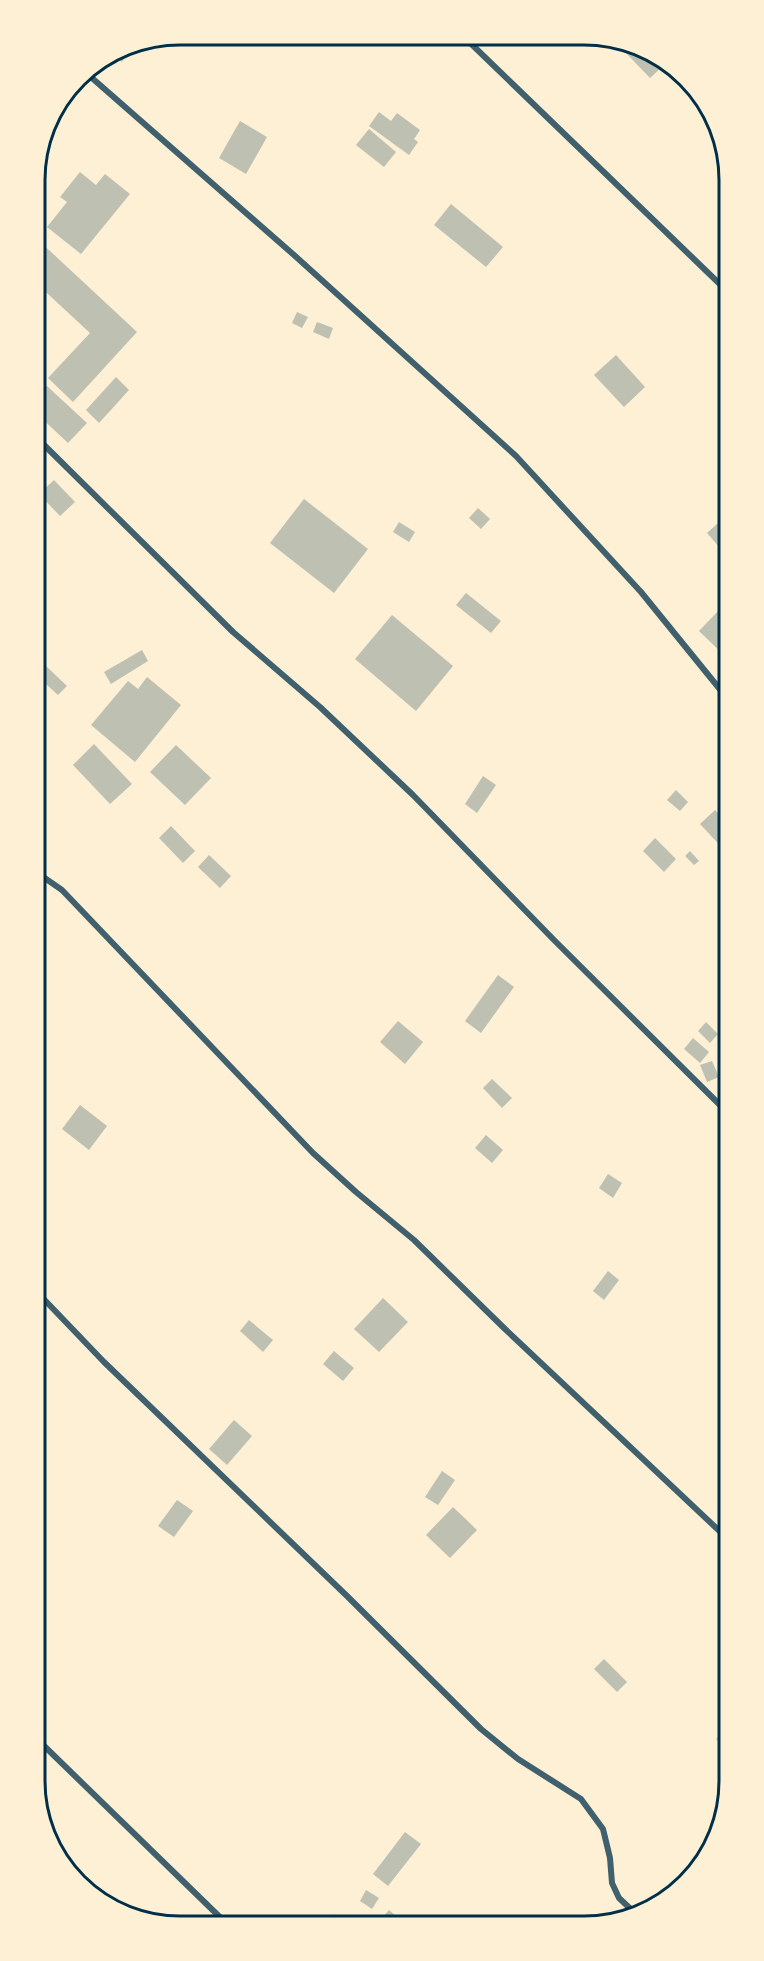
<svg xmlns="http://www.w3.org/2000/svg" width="764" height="1961" font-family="Ubuntu,sans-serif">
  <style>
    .building { fill: #bec0b2 }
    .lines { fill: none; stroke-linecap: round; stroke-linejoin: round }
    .minor { stroke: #3f606c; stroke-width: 6 }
    .rim { fill: none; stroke: #003049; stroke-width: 3 }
  </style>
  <rect width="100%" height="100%" fill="#fdf0d5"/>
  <g class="building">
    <polygon points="124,46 130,50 122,62 111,54"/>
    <polygon points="630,47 645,55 664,65 650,78 625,52"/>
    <polygon points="379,112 391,121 397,113 420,130 414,139 418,142 409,155 369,126"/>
    <polygon points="240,121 267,137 246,174 219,158"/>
    <polygon points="369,129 396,152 384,167 356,145"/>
    <polygon points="80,172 96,185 105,174 130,194 81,254 47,227 67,202 60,197"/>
    <polygon points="451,204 503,247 486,267 434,225"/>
    <polygon points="35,237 137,332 73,402 48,378 90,333 35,282"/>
    <polygon points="297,312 308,317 302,328 292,323"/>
    <polygon points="317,322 333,328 329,339 313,332"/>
    <polygon points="616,355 645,387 624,407 594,375"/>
    <polygon points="35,375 87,423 68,443 35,412"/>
    <polygon points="116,377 129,390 99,423 86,410"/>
    <polygon points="54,480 75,502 60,516 39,494"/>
    <polygon points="304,499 368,549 334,593 270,543"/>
    <polygon points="478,508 490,519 481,529 469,518"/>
    <polygon points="727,515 727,556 707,533"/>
    <polygon points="399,522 415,532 409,542 393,532"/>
    <polygon points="466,593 501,621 491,633 456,605"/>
    <polygon points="720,609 727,616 727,658 699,631"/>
    <polygon points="392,615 453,666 416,711 355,659"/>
    <polygon points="36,644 46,652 38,664 36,662"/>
    <polygon points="142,650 148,661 111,684 104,672"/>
    <polygon points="46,666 67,686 58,695 37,676"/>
    <polygon points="147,677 181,705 135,762 91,725 128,681 138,689"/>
    <polygon points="36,681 45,690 36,700"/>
    <polygon points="94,744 132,784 110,804 73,765"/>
    <polygon points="176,745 211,778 185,805 150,772"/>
    <polygon points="483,776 496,785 477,813 465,804"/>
    <polygon points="676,790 688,802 680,811 667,800"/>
    <polygon points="715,810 728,824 728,854 700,824"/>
    <polygon points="171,826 195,851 183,863 159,838"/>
    <polygon points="655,838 676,859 664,872 643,851"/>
    <polygon points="690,851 699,861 694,865 685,856"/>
    <polygon points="209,855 231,876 220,888 198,867"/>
    <polygon points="728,921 728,934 722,929"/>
    <polygon points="498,975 514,987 481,1033 465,1021"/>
    <polygon points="398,1021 423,1042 405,1064 380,1042"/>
    <polygon points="706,1022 718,1034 710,1043 698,1031"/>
    <polygon points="693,1038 709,1052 700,1063 684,1049"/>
    <polygon points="712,1061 719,1077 707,1082 700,1065"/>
    <polygon points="492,1079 512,1098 502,1108 483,1088"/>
    <polygon points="728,1080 728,1095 721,1084"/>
    <polygon points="80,1105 107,1126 89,1150 62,1129"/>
    <polygon points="486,1135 503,1150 492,1163 475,1148"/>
    <polygon points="608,1174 622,1183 613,1198 599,1188"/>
    <polygon points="608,1271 619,1280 604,1300 593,1291"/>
    <polygon points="383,1298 408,1322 379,1352 354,1329"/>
    <polygon points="249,1320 273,1340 263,1352 240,1331"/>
    <polygon points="334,1351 354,1368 343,1381 323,1364"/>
    <polygon points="234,1420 252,1436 227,1465 209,1449"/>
    <polygon points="442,1471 455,1480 438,1505 425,1497"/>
    <polygon points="177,1500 193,1511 174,1537 158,1526"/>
    <polygon points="453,1507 477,1530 450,1558 426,1535"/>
    <polygon points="604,1659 627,1682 617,1692 594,1669"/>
    <polygon points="725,1729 729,1732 729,1751 716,1739"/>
    <polygon points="405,1832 421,1844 388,1886 373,1874"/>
    <polygon points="366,1890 379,1898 372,1909 360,1901"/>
    <polygon points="389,1910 404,1923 403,1924 388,1924 382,1918"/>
    <polygon points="334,1914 345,1924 327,1924"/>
  </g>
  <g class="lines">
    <g class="minor">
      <polyline points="463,36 727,291"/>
      <polyline points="84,71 294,255 516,456 641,592 727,698"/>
      <polyline points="35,436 233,632 320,707 413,795 554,940 728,1113"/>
      <polyline points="36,872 62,890 313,1153 356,1192 414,1240 504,1328 729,1540"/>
      <polyline points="37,1292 104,1362 347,1596 481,1729 518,1759 581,1799 603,1829 610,1858 612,1883 619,1898 637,1915"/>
      <polyline points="37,1739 227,1924"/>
    </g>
  </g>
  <path d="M0 0H764V1961H0ZM180 45H584A135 135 0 0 1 719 180V1781A135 135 0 0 1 584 1916H180A135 135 0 0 1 45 1781V180A135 135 0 0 1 180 45Z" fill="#fdf0d5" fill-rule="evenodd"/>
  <path class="rim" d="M180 45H584A135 135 0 0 1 719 180V1781A135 135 0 0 1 584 1916H180A135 135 0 0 1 45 1781V180A135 135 0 0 1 180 45Z"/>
</svg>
